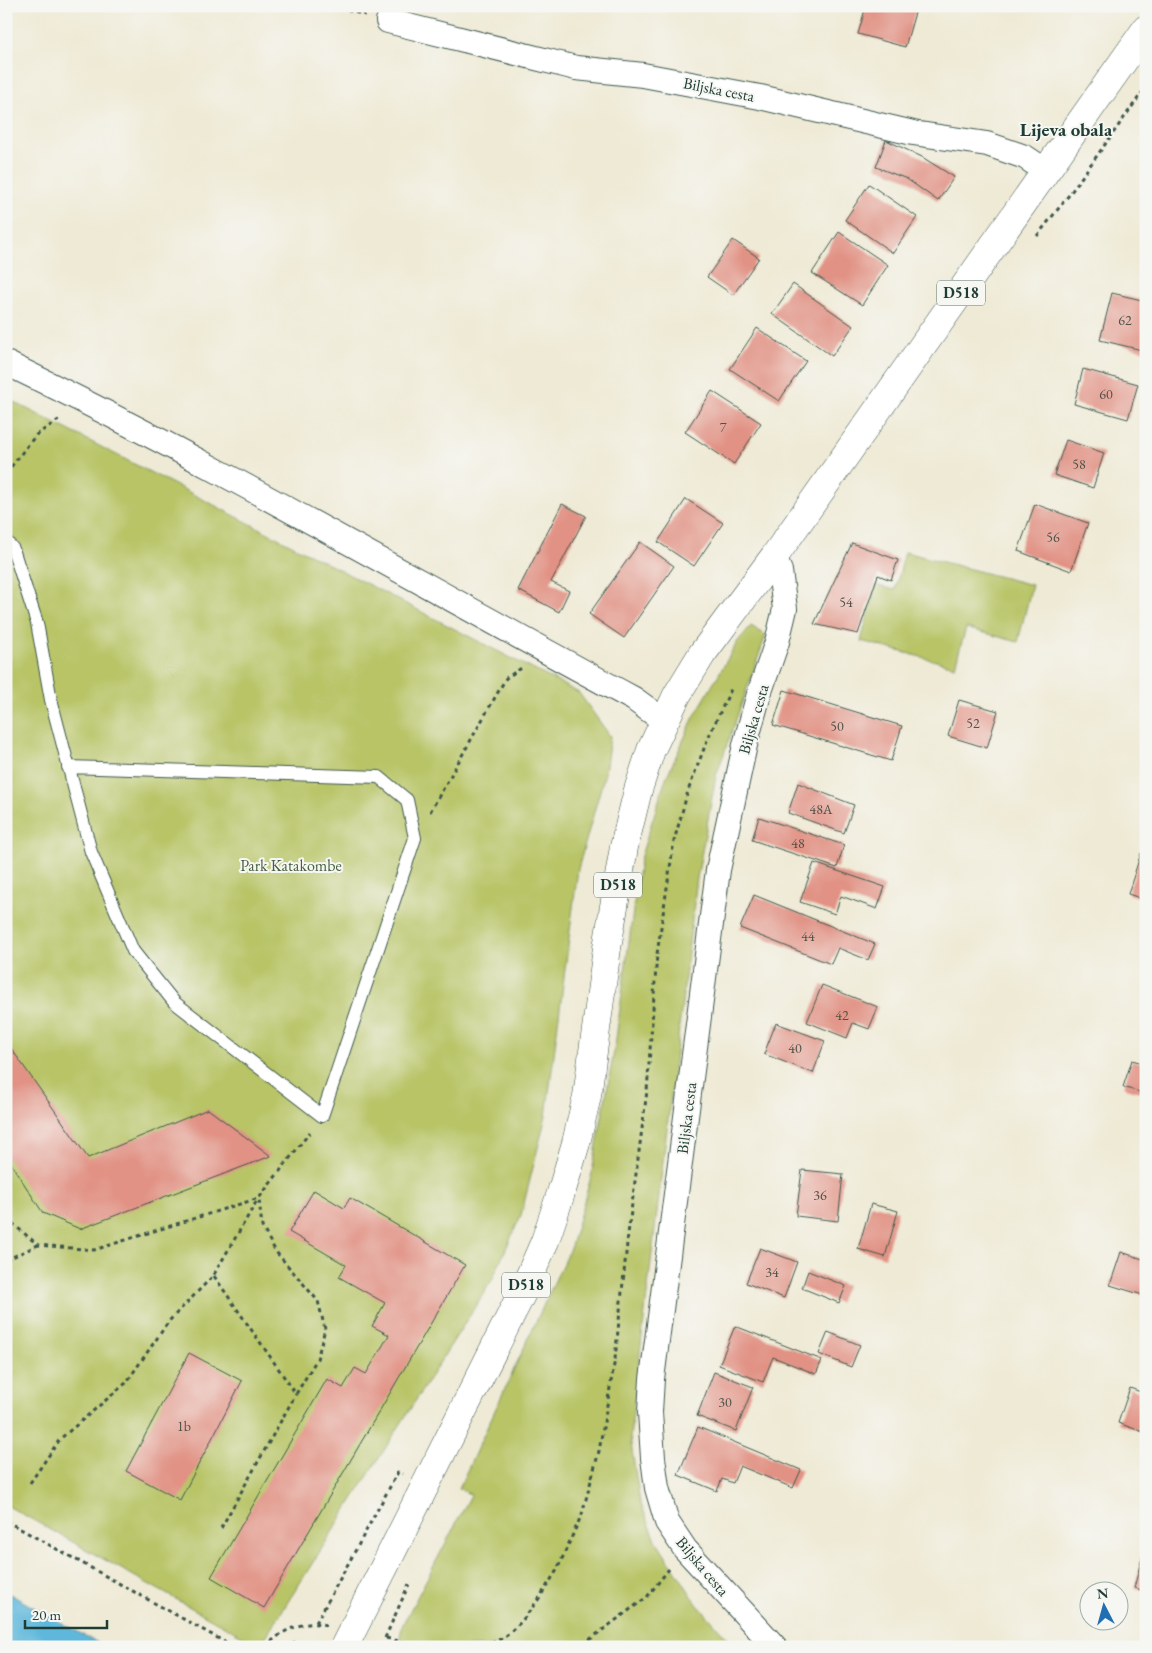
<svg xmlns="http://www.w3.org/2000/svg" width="1152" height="1653" font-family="'EB Garamond',serif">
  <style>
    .green { fill: #b8c466; stroke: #6c804d }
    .water { fill: #5eb8db; stroke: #3e7a88 }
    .building { fill: #e19284 }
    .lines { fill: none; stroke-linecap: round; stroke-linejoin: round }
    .service-casing { stroke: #3e574c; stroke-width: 14 }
    .minor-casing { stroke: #3e574c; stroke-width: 26 }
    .primary-casing { stroke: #3e574c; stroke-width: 29 }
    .path { stroke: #3e574c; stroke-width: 3; stroke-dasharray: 4 4; stroke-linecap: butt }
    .service { stroke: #fff; stroke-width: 12 }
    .minor { stroke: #fff; stroke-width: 24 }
    .primary { stroke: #fff; stroke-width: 28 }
    .primary-bridge-casing { stroke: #3e574c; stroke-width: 29; stroke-linecap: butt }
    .primary-bridge { stroke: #fff; stroke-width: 28 }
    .labels { text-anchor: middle; stroke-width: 4; stroke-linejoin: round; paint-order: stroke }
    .number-label { font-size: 14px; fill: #505248 }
    .shield { fill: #f6f6f2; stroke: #60746d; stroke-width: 1 }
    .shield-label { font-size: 15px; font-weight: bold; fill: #1f3d34 }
    .street-label { font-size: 16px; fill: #1f3d34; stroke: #f6f6f2 }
    .park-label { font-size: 16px; fill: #455f40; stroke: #f6f6f2 }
    .quarter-label { font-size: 19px; font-weight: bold; fill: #1f3d34; stroke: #f6f6f2 }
  </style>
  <rect width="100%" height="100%" fill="#f6f6f2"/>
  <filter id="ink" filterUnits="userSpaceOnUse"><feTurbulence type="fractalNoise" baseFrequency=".02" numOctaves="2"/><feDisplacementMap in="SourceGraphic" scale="10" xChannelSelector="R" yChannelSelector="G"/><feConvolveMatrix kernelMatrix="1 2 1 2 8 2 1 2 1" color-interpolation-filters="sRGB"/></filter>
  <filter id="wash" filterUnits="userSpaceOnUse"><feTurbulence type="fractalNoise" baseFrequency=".0096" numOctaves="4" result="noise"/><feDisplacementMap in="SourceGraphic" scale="20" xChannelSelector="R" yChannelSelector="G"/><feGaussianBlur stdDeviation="1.12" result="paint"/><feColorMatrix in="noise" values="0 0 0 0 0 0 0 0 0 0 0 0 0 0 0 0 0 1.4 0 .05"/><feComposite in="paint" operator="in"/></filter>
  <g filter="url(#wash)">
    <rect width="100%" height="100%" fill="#efead5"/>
    <g class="green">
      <polygon points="6,398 579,693 610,736 605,773 578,869 546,1116 521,1215 492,1280 260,1646 6,1505"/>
      <polygon points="905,552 1032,585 1018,642 966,628 955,666 861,641 876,585 895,590"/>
      <polygon points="751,626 766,635 716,776 697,878 630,1437 640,1502 656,1540 697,1604 735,1647 398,1647 402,1626 471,1495 459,1488 571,1246 591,1177 615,1046 640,859 666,778 694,717 738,641"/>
    </g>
    <polygon class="water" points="6,1592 105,1647 6,1647"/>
    <g id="blocks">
      <g class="building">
        <polygon points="866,6 917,6 905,47 858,34"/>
        <polygon points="886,140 922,157 954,177 938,201 907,179 876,167"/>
        <polygon points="869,184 917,217 893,253 845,220"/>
        <polygon points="839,232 888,265 862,305 812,273"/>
        <polygon points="733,240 759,258 733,295 707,277"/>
        <polygon points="793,284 853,326 832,356 772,314"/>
        <polygon points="1112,293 1146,301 1146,351 1100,340"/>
        <polygon points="757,328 806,361 779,401 730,369"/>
        <polygon points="1083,369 1138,384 1128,419 1074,404"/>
        <polygon points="712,391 761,423 734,464 685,432"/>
        <polygon points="1066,440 1104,453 1093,488 1054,475"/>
        <polygon points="686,499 723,523 694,566 658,542"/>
        <polygon points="562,504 586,516 551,582 569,591 559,612 518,590"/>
        <polygon points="1035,504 1088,523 1071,571 1018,551"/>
        <polygon points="640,542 674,566 624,638 589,614"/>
        <polygon points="852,543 898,560 891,580 878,575 858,634 814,624"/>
        <polygon points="784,690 902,726 891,761 773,725"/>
        <polygon points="959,700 998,711 987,748 948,736"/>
        <polygon points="798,783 854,805 844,833 788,813"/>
        <polygon points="759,817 844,845 837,868 752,840"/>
        <polygon points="1141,853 1146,854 1146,900 1128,894"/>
        <polygon points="814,863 885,887 877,909 841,896 835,914 800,902"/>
        <polygon points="754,895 875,944 868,960 838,948 831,964 740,928"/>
        <polygon points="822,985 878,1007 869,1029 853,1023 847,1038 807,1022"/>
        <polygon points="776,1023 825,1041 813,1073 764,1054"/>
        <polygon points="6,1041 88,1158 208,1109 271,1156 80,1229 43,1213 6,1156"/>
        <polygon points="1132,1060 1146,1064 1146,1094 1123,1087"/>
        <polygon points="802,1170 843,1174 838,1221 796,1216"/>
        <polygon points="314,1190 344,1208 350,1198 465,1265 264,1608 211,1577 327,1379 343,1388 355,1368 366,1374 389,1335 372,1326 385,1303 339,1277 346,1265 289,1232"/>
        <polygon points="871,1204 898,1211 885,1257 858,1249"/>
        <polygon points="760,1248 797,1262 784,1298 746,1283"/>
        <polygon points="1121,1252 1146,1260 1146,1296 1110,1285"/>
        <polygon points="808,1271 846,1286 839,1303 802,1288"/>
        <polygon points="735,1326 822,1360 816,1374 773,1357 763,1382 719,1365"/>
        <polygon points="828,1332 860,1345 851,1367 819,1354"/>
        <polygon points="189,1353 242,1381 180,1500 126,1471"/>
        <polygon points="714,1372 753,1387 736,1431 697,1416"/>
        <polygon points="1130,1388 1146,1394 1146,1433 1118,1423"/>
        <polygon points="698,1427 801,1470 793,1488 740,1466 733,1483 722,1479 717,1491 678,1475"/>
        <polygon points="1144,1550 1146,1551 1146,1591 1134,1588"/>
      </g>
    </g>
  </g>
  <g filter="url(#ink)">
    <use href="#blocks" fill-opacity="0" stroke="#3e574c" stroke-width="1"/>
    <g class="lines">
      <g class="service-casing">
        <polyline id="service" points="6,541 13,549 37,623 51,700 91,852 133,951 174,1002 322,1116 415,838 407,800 379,777 68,767"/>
      </g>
      <g class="minor-casing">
        <g id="minor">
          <polyline points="388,21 576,68 643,75 760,97 913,133 987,144 1025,157 1046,171"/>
          <path d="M6 363C220 466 425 587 634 699L664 721"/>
          <polyline points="774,557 780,571 785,609 777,642 759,694 745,745 718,870 652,1379 650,1412 653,1458 657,1488 667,1522 685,1549 775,1647"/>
        </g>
      </g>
      <g class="primary-casing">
        <polyline id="primary" points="417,1502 524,1289 545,1241 562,1190 576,1143 587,1096 607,948 624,847 638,790 651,750 677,695 702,654 774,557 1146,29"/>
      </g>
      <g class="path">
        <polyline points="332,6 365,15"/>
        <polyline points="1037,236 1069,195 1146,87"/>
        <polyline points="6,473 36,435 60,419"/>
        <polyline points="430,812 506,678 523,667"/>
        <polyline points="6,1218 38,1245 94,1250 259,1198 310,1132"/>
        <polyline points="6,1260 38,1245"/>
        <polyline points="214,1276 296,1394 317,1359 325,1329 318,1301 276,1252 262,1227 259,1199"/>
        <polyline points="30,1483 60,1439 126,1383 169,1321 213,1276 258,1199"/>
        <polyline points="6,1521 234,1647"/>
        <polyline points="221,1528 296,1394"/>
        <polyline points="316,1623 398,1472 402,1474"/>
        <polyline points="385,1638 409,1584"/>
        <polyline points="386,1638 424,1647"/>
        <path d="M265 1647C283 1630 301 1620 326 1625"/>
        <polyline points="289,1647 292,1641 302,1647"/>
        <polyline points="484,1647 506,1636 521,1622 538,1600 557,1570 582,1514 599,1451 615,1359 628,1234 647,1091 657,954 674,841 688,791 708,738 732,687"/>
        <polyline points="575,1647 589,1640 647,1597 669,1569"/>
      </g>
      <use href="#service" class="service"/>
      <use href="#minor" class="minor"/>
      <use href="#primary" class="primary"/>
      <g class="primary-bridge-casing">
        <polyline id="primary-bridge" points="344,1647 417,1502"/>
      </g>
      <use href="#primary-bridge" class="primary-bridge"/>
    </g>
  </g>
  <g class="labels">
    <g class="number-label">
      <text x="1125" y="325">62</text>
      <text x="1106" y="399">60</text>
      <text x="723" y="432">7</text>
      <text x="1079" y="469">58</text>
      <text x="1053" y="542">56</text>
      <text x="846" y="607">54</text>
      <text x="973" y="728">52</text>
      <text x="837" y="731">50</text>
      <text x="821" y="814">48A</text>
      <text x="798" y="848">48</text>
      <text x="808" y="941">44</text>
      <text x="842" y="1020">42</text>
      <text x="795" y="1053">40</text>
      <text x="820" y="1200">36</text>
      <text x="772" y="1277">34</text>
      <text x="725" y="1407">30</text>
      <text x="184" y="1431">1b</text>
    </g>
    <g class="shield">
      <rect x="937" y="280.5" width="48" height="25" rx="4"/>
      <rect x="594" y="872.5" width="48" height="25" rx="4"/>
      <rect x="502" y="1272.5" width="48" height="25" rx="4"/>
    </g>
    <g class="shield-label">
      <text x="961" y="298">D518</text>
      <text x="618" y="890">D518</text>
      <text x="526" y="1290">D518</text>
    </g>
    <g class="street-label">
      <text transform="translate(719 89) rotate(11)" y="6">Biljska cesta</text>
      <text transform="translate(753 719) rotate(-74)" y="6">Biljska cesta</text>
      <text transform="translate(686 1118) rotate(-83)" y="6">Biljska cesta</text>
      <text transform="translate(703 1566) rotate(50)" y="6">Biljska cesta</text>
    </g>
    <g class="park-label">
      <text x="291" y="871">Park Katakombe</text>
    </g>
    <g class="quarter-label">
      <text x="1066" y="136">Lijeva obala</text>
    </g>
  </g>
  <rect width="1152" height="1653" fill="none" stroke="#f6f6f2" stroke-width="25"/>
  <g transform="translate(1104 1606) rotate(354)"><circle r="24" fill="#f6f6f2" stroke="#a0aca6"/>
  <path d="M0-4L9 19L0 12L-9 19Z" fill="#1f6fb2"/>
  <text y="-8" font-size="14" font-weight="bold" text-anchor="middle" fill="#1f3d34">N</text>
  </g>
  <path d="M25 1620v8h82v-8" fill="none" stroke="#1f3d34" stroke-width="2.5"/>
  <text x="32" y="1620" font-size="15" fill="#1f3d34" stroke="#f6f6f2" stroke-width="4" paint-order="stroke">20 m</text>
</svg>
